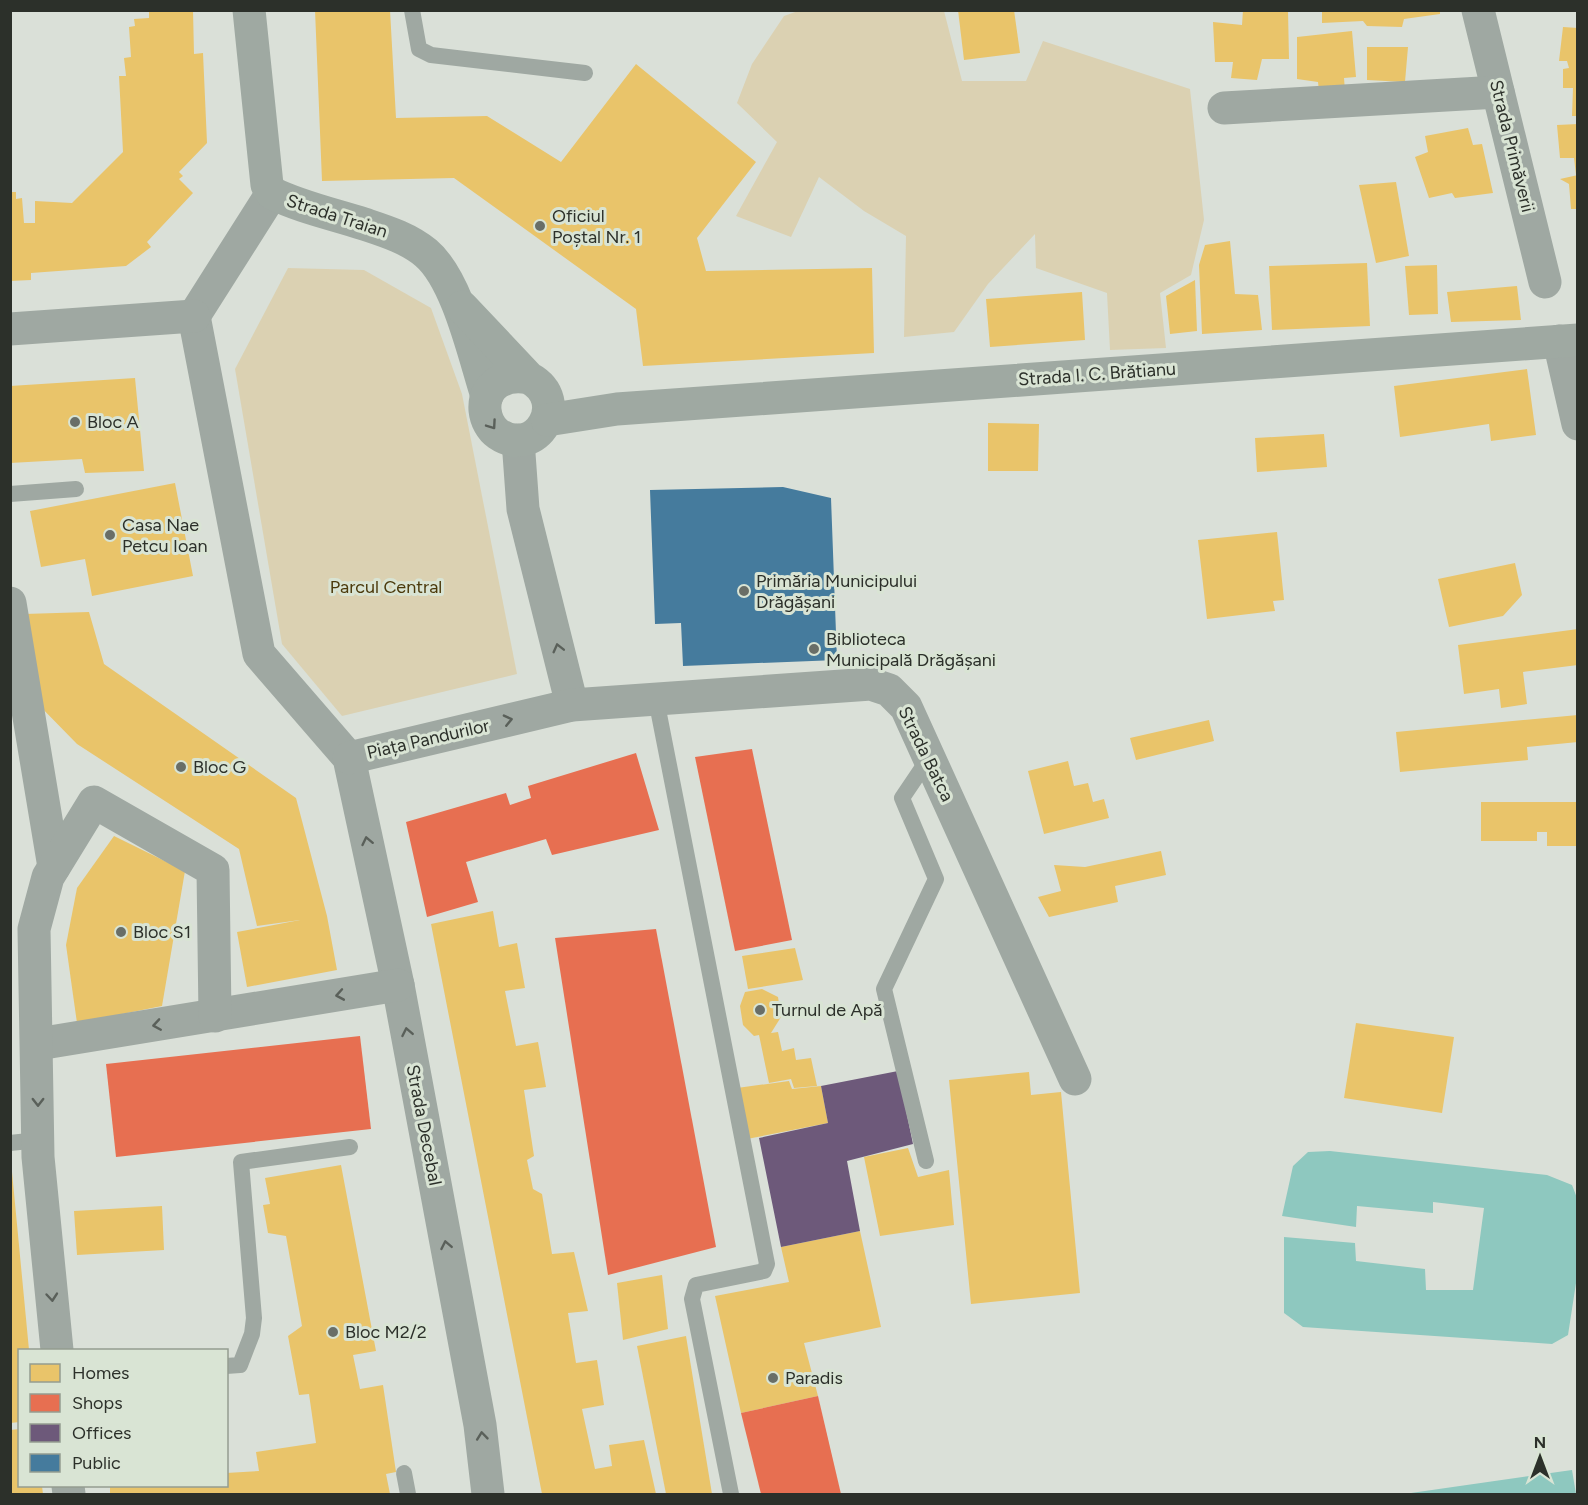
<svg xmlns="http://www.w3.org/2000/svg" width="1588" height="1505" font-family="Figtree,sans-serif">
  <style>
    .green { fill: #dbd1b2 }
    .water { fill: #8ec8bf }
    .homes { fill: #e9c46a }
    .shops { fill: #e76f51 }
    .offices { fill: #6d597a }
    .public { fill: #457b9d }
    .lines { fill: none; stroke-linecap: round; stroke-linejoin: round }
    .lane { stroke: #9fa8a2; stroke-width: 16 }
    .street { stroke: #9fa8a2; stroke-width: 33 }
    .primary { stroke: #9fa9a2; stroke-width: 33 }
    .oneway { stroke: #5a605a }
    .poi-dot { fill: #696e67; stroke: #d9e4d4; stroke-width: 2 }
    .labels { text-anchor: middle; stroke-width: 6; stroke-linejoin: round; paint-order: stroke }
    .street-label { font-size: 18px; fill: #2c302a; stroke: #d9e4d4 }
    .poi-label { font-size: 18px; fill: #2c302a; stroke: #d9e4d4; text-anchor: start }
    .park-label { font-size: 18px; fill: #4b390b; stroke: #d9e4d4 }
  </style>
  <rect width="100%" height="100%" fill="#dae0d8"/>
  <g class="green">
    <polygon points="798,11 944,11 962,81 1026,81 1043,41 1190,89 1204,220 1191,275 1160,293 1166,348 1110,350 1107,293 1036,268 1035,234 988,284 954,332 904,337 906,236 864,211 819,177 791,237 736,216 777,142 737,103 752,64 784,16"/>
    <polygon points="288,268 364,270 431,308 462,394 517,674 342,716 282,644 235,369"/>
  </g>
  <g class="water">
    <polygon points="1330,1151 1547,1175 1572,1185 1577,1198 1578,1270 1568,1335 1552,1344 1303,1327 1284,1313 1284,1237 1355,1243 1356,1261 1425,1269 1426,1290 1473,1290 1484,1208 1433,1202 1433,1213 1357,1206 1356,1227 1282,1216 1293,1166 1308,1152"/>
    <polygon points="1572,1470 1576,1494 1404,1494"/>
  </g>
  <g class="homes">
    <polygon points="149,10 193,10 194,54 203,53 207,143 179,172 183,176 179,179 193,193 147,242 151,247 126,266 31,273 31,280 10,281 10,192 16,192 16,199 22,198 24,223 35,223 35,201 72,203 123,152 119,76 126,76 124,58 131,57 129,27 135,26 134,19 149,18"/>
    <polygon points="315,10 390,10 396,118 487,116 561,162 636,64 756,162 697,238 706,271 872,268 874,353 643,366 636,309 454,178 322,181"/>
    <polygon points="958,10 1014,10 1020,53 964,60"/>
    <polygon points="1243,10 1288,10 1289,59 1262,59 1257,80 1231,78 1233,62 1215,62 1213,22 1242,25"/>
    <polygon points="1322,10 1440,10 1440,14 1404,19 1402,27 1367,26 1363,21 1322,23"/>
    <polygon points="1563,27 1578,28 1578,116 1572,116 1573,88 1563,88 1563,69 1569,68 1567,61 1559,61"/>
    <polygon points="1352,31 1356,77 1344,78 1345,91 1319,91 1318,82 1297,79 1297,37"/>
    <polygon points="1367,47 1408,47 1405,82 1367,80"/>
    <polygon points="1578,124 1578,175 1576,175 1574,158 1560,158 1557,125"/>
    <polygon points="1468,128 1473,145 1482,144 1493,193 1455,198 1452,193 1429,198 1415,157 1428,152 1425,136"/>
    <polygon points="1578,175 1578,209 1571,209 1569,184 1560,179"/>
    <polygon points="1396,182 1409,256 1376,263 1359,185"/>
    <polygon points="1230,241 1235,294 1258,295 1262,330 1202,334 1199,265 1205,245"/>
    <polygon points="1367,263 1370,326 1272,330 1269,266"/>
    <polygon points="1437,265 1438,314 1409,315 1405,266"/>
    <polygon points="1195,280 1197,331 1170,334 1166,296"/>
    <polygon points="1517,286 1521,320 1451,322 1447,292"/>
    <polygon points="1082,292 1085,340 990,347 986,299"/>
    <polygon points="1527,369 1536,435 1491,441 1489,424 1400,437 1394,386"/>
    <polygon points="135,378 144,471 85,473 82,459 10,463 10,386"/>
    <polygon points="988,423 1039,424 1038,471 988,471"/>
    <polygon points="1324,434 1327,467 1257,472 1255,438"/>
    <polygon points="175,483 193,576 92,596 85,559 41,567 30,511"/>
    <polygon points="1277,532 1284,600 1273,601 1275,611 1207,619 1198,540"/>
    <polygon points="1515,563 1522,595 1503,616 1449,627 1438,579"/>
    <polygon points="89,612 104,664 296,798 327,916 337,970 247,987 237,932 300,920 257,926 239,849 77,744 32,698 24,614"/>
    <polygon points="1578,629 1578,665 1523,672 1527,704 1501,708 1499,689 1464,694 1458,645"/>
    <polygon points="1578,715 1578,742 1527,747 1528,760 1400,772 1396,732"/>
    <polygon points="1209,720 1214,741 1136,760 1130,738"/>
    <polygon points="1068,761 1074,786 1088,783 1093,802 1104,799 1109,818 1044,834 1028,771"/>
    <polygon points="1481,802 1578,802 1578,846 1547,846 1547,832 1537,832 1537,841 1481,841"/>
    <polygon points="114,836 185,871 162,1006 77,1023 66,945 77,888"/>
    <polygon points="1161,851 1166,875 1115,886 1118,902 1049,917 1038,897 1061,891 1054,865 1085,867"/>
    <polygon points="493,911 499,947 517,943 525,988 505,991 516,1046 538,1042 546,1087 524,1090 534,1156 527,1160 533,1189 542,1194 552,1254 574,1252 588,1311 568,1313 576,1363 597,1360 604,1405 582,1409 595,1469 612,1466 609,1445 644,1440 656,1494 542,1494 431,924"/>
    <polygon points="795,948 803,980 748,989 742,956"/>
    <polygon points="762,989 778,997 781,1017 771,1033 778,1032 782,1051 794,1048 796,1060 811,1058 817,1086 794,1088 791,1079 769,1083 759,1035 754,1036 743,1025 740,1006 745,992"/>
    <polygon points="1356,1023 1454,1037 1442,1113 1344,1098"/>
    <polygon points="1029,1072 1031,1095 1061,1092 1080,1293 971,1304 949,1080"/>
    <polygon points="789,1081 792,1089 821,1086 828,1123 747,1139 737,1088"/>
    <polygon points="908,1148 918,1177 949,1170 954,1225 880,1236 864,1157"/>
    <polygon points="341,1165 376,1351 353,1355 360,1389 383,1385 396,1472 386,1474 390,1494 110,1494 110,1486 226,1486 226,1473 259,1471 256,1452 316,1443 309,1394 299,1395 288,1336 302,1326 286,1236 268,1233 263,1205 270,1204 265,1178"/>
    <polygon points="10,1172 12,1172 29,1350 20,1350 20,1422 10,1423"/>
    <polygon points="162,1206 164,1250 77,1255 74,1211"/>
    <polygon points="860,1231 881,1327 804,1343 818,1396 741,1413 715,1296 789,1282 781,1247"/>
    <polygon points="662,1275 668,1329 623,1340 617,1283"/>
    <polygon points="686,1336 712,1494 666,1494 637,1346"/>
    <polygon points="20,1429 20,1486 42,1486 43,1494 10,1494 10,1430"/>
  </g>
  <g class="shops">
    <polygon points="752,749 792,940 735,951 695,757"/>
    <polygon points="636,753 659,830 552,855 546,839 466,862 478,902 427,917 406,822 506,793 510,805 531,798 528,786"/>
    <polygon points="656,929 716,1247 608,1275 555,938"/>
    <polygon points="360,1036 371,1129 116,1157 106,1064"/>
    <polygon points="818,1396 841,1494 761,1494 741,1413"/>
  </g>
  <polygon class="offices" points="898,1071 913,1144 847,1161 860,1231 781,1247 759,1138 828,1123 821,1086"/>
  <polygon class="public" points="783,487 831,498 837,660 683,666 681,623 655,624 650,490"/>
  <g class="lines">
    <g class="lane">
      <polyline points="412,10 419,49 431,55 585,73"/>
      <polyline points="10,494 76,489"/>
      <polyline points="656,699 767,1264 764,1271 696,1285 692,1299 731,1494"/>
      <polyline points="10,1143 38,1140"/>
      <polyline points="926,1161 884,989 936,879 902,798 929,758"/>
      <polyline points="226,1366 240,1365 252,1334 254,1318 241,1162 350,1147"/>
      <polyline points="404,1473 408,1494"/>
    </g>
    <g class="street">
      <polyline points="1478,10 1545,282"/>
      <polyline points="1224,108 1498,92"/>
      <polyline points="194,316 259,654 349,758 398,985 480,1425 488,1494"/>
      <polyline points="194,316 272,193"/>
      <polyline points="10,329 194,316"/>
      <polyline points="1559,341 1578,424"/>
      <polyline points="518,440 523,509 572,705"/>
      <polyline points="10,603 54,867"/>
      <polyline points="349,758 572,705 871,684 889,690 906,707 1075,1079"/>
      <polyline points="38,1044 398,985"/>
      <polyline points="57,1350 38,1157 34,929 48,877 94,802 213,870 215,1016"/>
      <polyline points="68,1486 69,1494"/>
    </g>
    <g class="primary">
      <path d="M249 10 267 185 272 193C300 207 333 214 364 224 385 231 408 238 426 253 458 280 474 356 487 396"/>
      <path d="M462 307 529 378C572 401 536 460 498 434 491 429 486 420 485 410 483 384 507 373 529 378"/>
      <polyline points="547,420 617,409 1578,340"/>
    </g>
  </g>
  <defs><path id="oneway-chevron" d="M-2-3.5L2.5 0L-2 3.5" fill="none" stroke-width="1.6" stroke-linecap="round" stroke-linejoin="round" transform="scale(1.5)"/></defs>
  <g class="oneway">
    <use href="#oneway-chevron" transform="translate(492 425) rotate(55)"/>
    <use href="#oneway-chevron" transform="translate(558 648) rotate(-104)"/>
    <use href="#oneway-chevron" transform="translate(508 720) rotate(-13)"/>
    <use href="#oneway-chevron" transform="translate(367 841) rotate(-102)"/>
    <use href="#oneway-chevron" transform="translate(340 995) rotate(170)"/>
    <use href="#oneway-chevron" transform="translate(157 1025) rotate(171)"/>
    <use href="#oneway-chevron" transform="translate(407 1032) rotate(-101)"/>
    <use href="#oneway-chevron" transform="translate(38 1102) rotate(90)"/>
    <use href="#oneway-chevron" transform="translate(446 1245) rotate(-101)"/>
    <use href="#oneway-chevron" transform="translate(52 1297) rotate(85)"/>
    <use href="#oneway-chevron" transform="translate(482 1436) rotate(-96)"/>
  </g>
  <g class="poi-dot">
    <circle cx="540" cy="226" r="6"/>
    <circle cx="75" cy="422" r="6"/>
    <circle cx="110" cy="535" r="6"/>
    <circle cx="744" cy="591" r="6"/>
    <circle cx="814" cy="649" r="6"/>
    <circle cx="181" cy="767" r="6"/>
    <circle cx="121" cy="932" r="6"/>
    <circle cx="760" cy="1010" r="6"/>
    <circle cx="333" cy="1332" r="6"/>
    <circle cx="773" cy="1378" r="6"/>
  </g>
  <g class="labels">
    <g class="street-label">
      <text transform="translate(1512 146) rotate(76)" y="6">Strada Primăverii</text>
      <text transform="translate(337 216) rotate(18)" y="6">Strada Traian</text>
      <text transform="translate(1097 374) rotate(-4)" y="6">Strada I. C. Brătianu</text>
      <text transform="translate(428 739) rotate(-13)" y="6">Piața Pandurilor</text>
      <text transform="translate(926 754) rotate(64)" y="6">Strada Batca</text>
      <text transform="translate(424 1125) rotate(79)" y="6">Strada Decebal</text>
    </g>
    <g class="poi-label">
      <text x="552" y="222">Oficiul<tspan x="552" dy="21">Poștal Nr. 1</tspan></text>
      <text x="87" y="428">Bloc A</text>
      <text x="122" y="531">Casa Nae<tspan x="122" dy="21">Petcu Ioan</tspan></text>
      <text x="756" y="587">Primăria Municipului<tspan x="756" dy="21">Drăgășani</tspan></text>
      <text x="826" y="645">Biblioteca<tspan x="826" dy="21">Municipală Drăgășani</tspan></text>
      <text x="193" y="773">Bloc G</text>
      <text x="133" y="938">Bloc S1</text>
      <text x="772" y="1016">Turnul de Apă</text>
      <text x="345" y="1338">Bloc M2/2</text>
      <text x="785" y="1384">Paradis</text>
    </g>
    <g class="park-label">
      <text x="386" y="593">Parcul Central</text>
    </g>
  </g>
  <rect width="1588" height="1505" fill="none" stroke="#2c302a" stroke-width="24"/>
  <rect x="18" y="1349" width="210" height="138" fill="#d9e4d4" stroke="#949c90" stroke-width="1.5"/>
  <rect x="30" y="1364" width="30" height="18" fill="#e9c46a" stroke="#949c90" stroke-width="1.5"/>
  <text x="72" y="1379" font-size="18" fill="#2c302a">Homes</text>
  <rect x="30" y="1394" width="30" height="18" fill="#e76f51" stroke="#949c90" stroke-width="1.5"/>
  <text x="72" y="1409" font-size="18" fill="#2c302a">Shops</text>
  <rect x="30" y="1424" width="30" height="18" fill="#6d597a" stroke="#949c90" stroke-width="1.5"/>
  <text x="72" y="1439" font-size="18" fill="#2c302a">Offices</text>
  <rect x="30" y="1454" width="30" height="18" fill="#457b9d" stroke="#949c90" stroke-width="1.5"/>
  <text x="72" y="1469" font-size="18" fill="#2c302a">Public</text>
  <g transform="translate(1540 1457)" stroke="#d9e4d4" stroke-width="4.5" paint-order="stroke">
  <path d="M0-4.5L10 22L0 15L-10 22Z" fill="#2c302a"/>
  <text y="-9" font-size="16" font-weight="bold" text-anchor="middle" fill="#2c302a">N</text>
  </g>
</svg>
